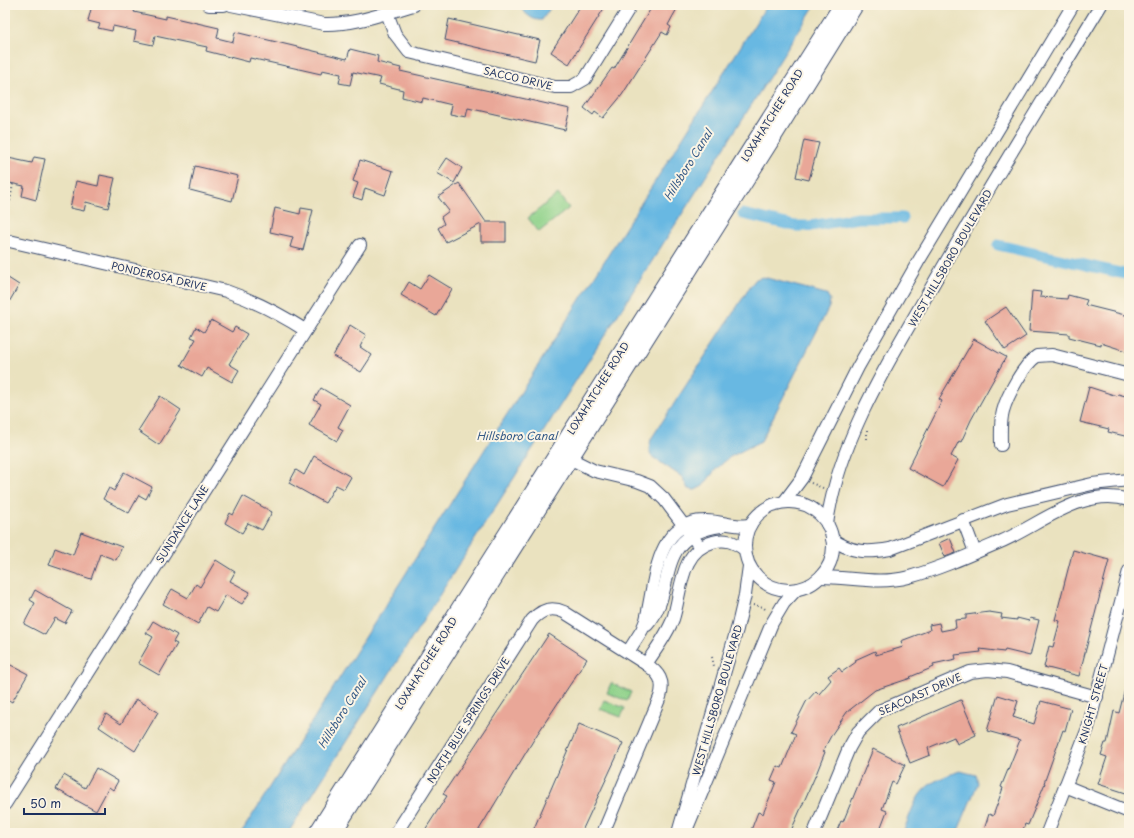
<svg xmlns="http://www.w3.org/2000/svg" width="1134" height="838" font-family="'Playpen Sans',sans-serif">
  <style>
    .green { fill: #8fd28a; stroke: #558074 }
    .water { fill: #67b8e2; stroke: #4174a0 }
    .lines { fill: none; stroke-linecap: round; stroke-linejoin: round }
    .canal { stroke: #67b8e2; stroke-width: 11 }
    .building { fill: #e9a798 }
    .minor-casing { stroke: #3a4a6d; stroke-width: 14 }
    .major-casing { stroke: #3a4a6d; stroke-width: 18 }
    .path { stroke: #3a4a6d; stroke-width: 2; stroke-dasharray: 1 3; stroke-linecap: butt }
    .minor { stroke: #fff; stroke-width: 12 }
    .major { stroke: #fff; stroke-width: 16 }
    .labels { text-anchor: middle; stroke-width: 4; stroke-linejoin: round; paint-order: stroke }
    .street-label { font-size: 10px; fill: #1b2f5e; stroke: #fcf5e5 }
    .water-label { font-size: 11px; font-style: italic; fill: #325886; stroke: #fcf5e5 }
  </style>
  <rect width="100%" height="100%" fill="#fcf5e5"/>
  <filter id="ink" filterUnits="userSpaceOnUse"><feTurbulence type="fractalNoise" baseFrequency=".025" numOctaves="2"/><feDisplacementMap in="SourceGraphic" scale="8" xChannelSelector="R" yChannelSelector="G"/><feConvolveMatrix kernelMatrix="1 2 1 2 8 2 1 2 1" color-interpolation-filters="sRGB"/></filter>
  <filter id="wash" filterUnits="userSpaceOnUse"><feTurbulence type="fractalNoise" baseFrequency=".012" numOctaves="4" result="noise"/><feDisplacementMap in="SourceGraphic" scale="16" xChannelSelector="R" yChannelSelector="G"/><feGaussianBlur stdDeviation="0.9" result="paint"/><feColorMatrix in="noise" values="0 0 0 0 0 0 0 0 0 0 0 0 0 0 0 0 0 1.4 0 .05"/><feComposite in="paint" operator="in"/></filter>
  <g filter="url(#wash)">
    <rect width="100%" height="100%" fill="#eae2bf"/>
    <g class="green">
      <polygon points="558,194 569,208 539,232 528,218"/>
      <polygon points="611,683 631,692 627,701 607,693"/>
      <polygon points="604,700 625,708 621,717 600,709"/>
    </g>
    <g class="water">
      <path d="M521 5H552L542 20C532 21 526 14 520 7Z"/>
      <polygon points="767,5 815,5 288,833 241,833"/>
      <polygon points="763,277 826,294 830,299 829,307 761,441 730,457 716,469 703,486 695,490 688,489 682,477 651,456 649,449 651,439 752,284 756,279"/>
      <path d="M960 771 976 775 978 783 957 833H903C918 794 918 785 960 771Z"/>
    </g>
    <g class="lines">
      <g class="canal">
        <polyline points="743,214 795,226 810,226 858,218 903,218"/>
        <polyline points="998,245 1129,275"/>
      </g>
    </g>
    <g id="blocks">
      <g class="building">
        <polygon points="92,5 116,5 135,9 134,12 166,19 166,16 219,28 217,38 233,42 235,32 347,59 350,49 378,56 377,62 401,68 400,71 570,109 565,130 468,108 466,117 450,114 452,105 423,98 422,102 402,97 403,90 379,84 381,78 353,72 350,85 339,83 341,74 322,70 321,74 250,58 249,62 206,51 207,47 155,36 153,45 134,41 136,31 113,26 112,31 98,28 100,24 88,21"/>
        <polygon points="581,5 606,5 569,64 551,52"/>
        <polygon points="653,5 679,5 668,25 671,27 667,35 662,32 622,95 603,118 595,112 593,115 584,108 612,68 614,69"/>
        <polygon points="449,19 540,40 535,61 445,40"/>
        <polygon points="804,140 819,143 809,180 796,177"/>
        <polygon points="34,157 45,159 36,200 22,196 24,186 5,182 8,158 32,163"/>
        <polygon points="447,158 462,168 454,183 437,173"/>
        <polygon points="360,160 393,171 385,195 365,188 362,200 353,197 358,183 353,181"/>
        <polygon points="195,166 238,176 232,201 190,190"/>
        <polygon points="100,175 115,178 108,208 86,202 84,211 70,208 76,181 98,186"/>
        <polygon points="459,183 486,222 506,222 506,242 481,242 481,224 446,242 438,228 444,224 441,217 449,211 438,197"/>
        <polygon points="275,208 300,214 301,208 313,210 303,250 290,247 293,237 270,232"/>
        <polygon points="429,275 452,289 436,316 401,295 409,282 420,289"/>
        <polygon points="5,276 19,285 5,309"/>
        <polygon points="1032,291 1041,292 1040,297 1067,299 1068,295 1087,300 1085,305 1129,316 1129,352 1101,343 1101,345 1069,337 1069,334 1029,331"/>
        <polygon points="1006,307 1026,336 1005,350 985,321"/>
        <polygon points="211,320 232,332 235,327 247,334 229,364 239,370 232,382 207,368 202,377 181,365 196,339 191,337 196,327 204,332"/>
        <polygon points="350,325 366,335 360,347 372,355 361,372 333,356"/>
        <polygon points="974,339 1006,357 971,420 961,442 959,441 951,456 958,460 943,487 908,468 942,401 939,399"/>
        <polygon points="1089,387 1117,396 1118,394 1129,397 1129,437 1108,432 1109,429 1080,422"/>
        <polygon points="321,388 350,405 338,427 343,430 337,441 309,425 321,404 314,400"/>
        <polygon points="160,396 181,410 159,445 138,431"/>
        <polygon points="314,456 351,477 344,489 336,485 325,503 289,483 296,470 304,475"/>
        <polygon points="124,472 152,487 146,499 139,495 129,513 103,499 109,488 114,491"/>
        <polygon points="243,496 272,512 262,530 248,523 242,533 225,523 230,513 233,515"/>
        <polygon points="81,532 122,547 116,560 100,554 91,579 49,565 55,548 73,555"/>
        <polygon points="950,538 956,553 945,557 939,543"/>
        <polygon points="1073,550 1109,560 1079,676 1044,667 1049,646 1053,647 1060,621 1055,620"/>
        <polygon points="216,560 235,572 230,581 250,592 242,604 226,595 216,612 207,607 198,624 163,604 172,589 188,598 196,584 200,587"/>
        <polygon points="35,590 72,611 65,623 55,618 45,635 24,624 35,603 30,600"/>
        <polygon points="989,612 1002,614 1001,618 1017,620 1017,618 1029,621 1030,618 1039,620 1030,656 1005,650 1004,652 980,649 981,652 955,655 956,659 933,664 934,667 910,677 911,678 875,690 847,712 832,734 823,751 825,752 817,772 790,833 750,833 758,812 763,814 776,782 771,780 777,766 782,768 796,734 791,732 806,702 816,691 819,694 831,680 828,676 839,668 842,672 856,662 855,660 875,651 876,655 903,647 901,641 930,630 929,625 939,623 941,631 956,628 955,620 966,619 966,615"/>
        <polygon points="153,621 177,635 173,642 177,644 159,675 138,663 153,637 146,633"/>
        <polygon points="549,634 587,659 536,736 477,833 423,833 447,796 443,794"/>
        <polygon points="5,662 28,674 12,702 5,698"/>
        <polygon points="1126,685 1129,685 1129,794 1098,784 1107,757 1101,755 1105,743 1107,743 1114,711 1119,713"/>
        <polygon points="998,695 1018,701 1013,717 1034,724 1041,701 1071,709 1065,731 1063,730 1044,783 1045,783 1028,825 1025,824 1022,833 983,833 989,814 993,816 1003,788 1001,787 1020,740 987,731"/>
        <polygon points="136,699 158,712 135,751 99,727 106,714 121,724"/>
        <polygon points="961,700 976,735 957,744 954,737 928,748 930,755 910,763 896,728"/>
        <polygon points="579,724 623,743 581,833 532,833"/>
        <polygon points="873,749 905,765 896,784 892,782 882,809 887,811 879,832 871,829 870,833 836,833 841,821 843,822"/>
        <polygon points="96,768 118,781 113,790 109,787 96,811 56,789 64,775 85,788"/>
      </g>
    </g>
  </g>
  <g filter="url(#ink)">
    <use href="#blocks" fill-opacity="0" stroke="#3a4a6d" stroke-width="1"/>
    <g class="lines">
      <g class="minor-casing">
        <g id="minor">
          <polyline points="209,5 224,5"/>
          <path d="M231 5 324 24C355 25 384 13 414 5"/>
          <polyline points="387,13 395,34 409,52 555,87 571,87 585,79 631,5"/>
          <path d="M5 240 226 291C255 301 280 314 305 330"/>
          <path d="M1001 445C1001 434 1000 422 1003 411 1007 396 1024 364 1037 356L1052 355 1129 375"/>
          <polyline points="569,458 595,471 637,481 650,486 664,499 700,547"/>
          <circle cx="789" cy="546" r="44"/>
          <polyline points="784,502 802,478 858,367 918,262 1073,5"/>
          <polyline points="963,520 975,552"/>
          <path d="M827 524C838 441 890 359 931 288 986 192 1044 99 1101 5"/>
          <path d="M832 539C851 553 868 553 890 549L1007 504 1092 484 1129 480"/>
          <path d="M821 577C851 577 878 585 909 577 939 569 970 555 1000 542 1040 525 1082 486 1129 500"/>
          <path d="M647 625C678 591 652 535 721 526"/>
          <path d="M628 652 642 630 646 620C655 584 655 522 704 521 720 520 734 528 750 525"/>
          <path d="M646 664C656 649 667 635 673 619 682 592 679 551 713 542 725 538 734 542 744 549"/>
          <polyline points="1065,786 1129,812"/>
          <polyline points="5,804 360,245"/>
          <path d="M396 833 532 620C541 610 551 606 564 612L646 664C659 673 665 681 660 697L603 833"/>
          <polyline points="678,833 737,629 745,595 749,566"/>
          <polyline points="685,833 772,623 784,603 796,590"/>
          <polyline points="814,833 849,748 858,732 879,711 970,672 988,670 1007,672 1097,697"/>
          <polyline points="1047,833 1088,728 1129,571"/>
        </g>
      </g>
      <g class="major-casing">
        <g id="major">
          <polyline points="317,833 842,5"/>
          <polyline points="333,833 775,134 855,5"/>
        </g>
      </g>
      <g class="path">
        <polyline points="10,201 13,184"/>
        <polyline points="867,430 867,441"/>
        <polyline points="811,483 823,488"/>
        <polyline points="753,605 763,607 767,611"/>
        <polyline points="712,657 714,666"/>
      </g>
      <use href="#minor" class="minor"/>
      <use href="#major" class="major"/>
    </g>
  </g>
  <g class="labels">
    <g class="street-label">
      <text transform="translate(518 78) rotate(13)" y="4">SACCO DRIVE</text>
      <text transform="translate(772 115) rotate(-58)" y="4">LOXAHATCHEE ROAD</text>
      <text transform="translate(950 258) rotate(-60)" y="4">WEST HILLSBORO BOULEVARD</text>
      <text transform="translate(159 276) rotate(13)" y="4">PONDEROSA DRIVE</text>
      <text transform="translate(598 388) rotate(-58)" y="4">LOXAHATCHEE ROAD</text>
      <text transform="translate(182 524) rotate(-58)" y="4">SUNDANCE LANE</text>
      <text transform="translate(426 663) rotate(-58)" y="4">LOXAHATCHEE ROAD</text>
      <text transform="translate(920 694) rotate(-24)" y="4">SEACOAST DRIVE</text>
      <text transform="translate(717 700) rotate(-74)" y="4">WEST HILLSBORO BOULEVARD</text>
      <text transform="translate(1093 704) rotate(-74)" y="4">KNIGHT STREET</text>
      <text transform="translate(468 720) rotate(-58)" y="4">NORTH BLUE SPRINGS DRIVE</text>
    </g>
    <g class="water-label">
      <text transform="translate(688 165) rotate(-58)" y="4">Hillsboro Canal</text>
      <text x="517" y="440">Hillsboro Canal</text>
      <text transform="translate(342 713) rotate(-58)" y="4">Hillsboro Canal</text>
    </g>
  </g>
  <rect width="1134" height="838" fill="none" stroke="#fcf5e5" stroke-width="20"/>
  <path d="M24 808v6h81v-6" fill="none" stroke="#1b2f5e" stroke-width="2"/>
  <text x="30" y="808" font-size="12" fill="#1b2f5e" stroke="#fcf5e5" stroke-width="3" paint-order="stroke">50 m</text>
</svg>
